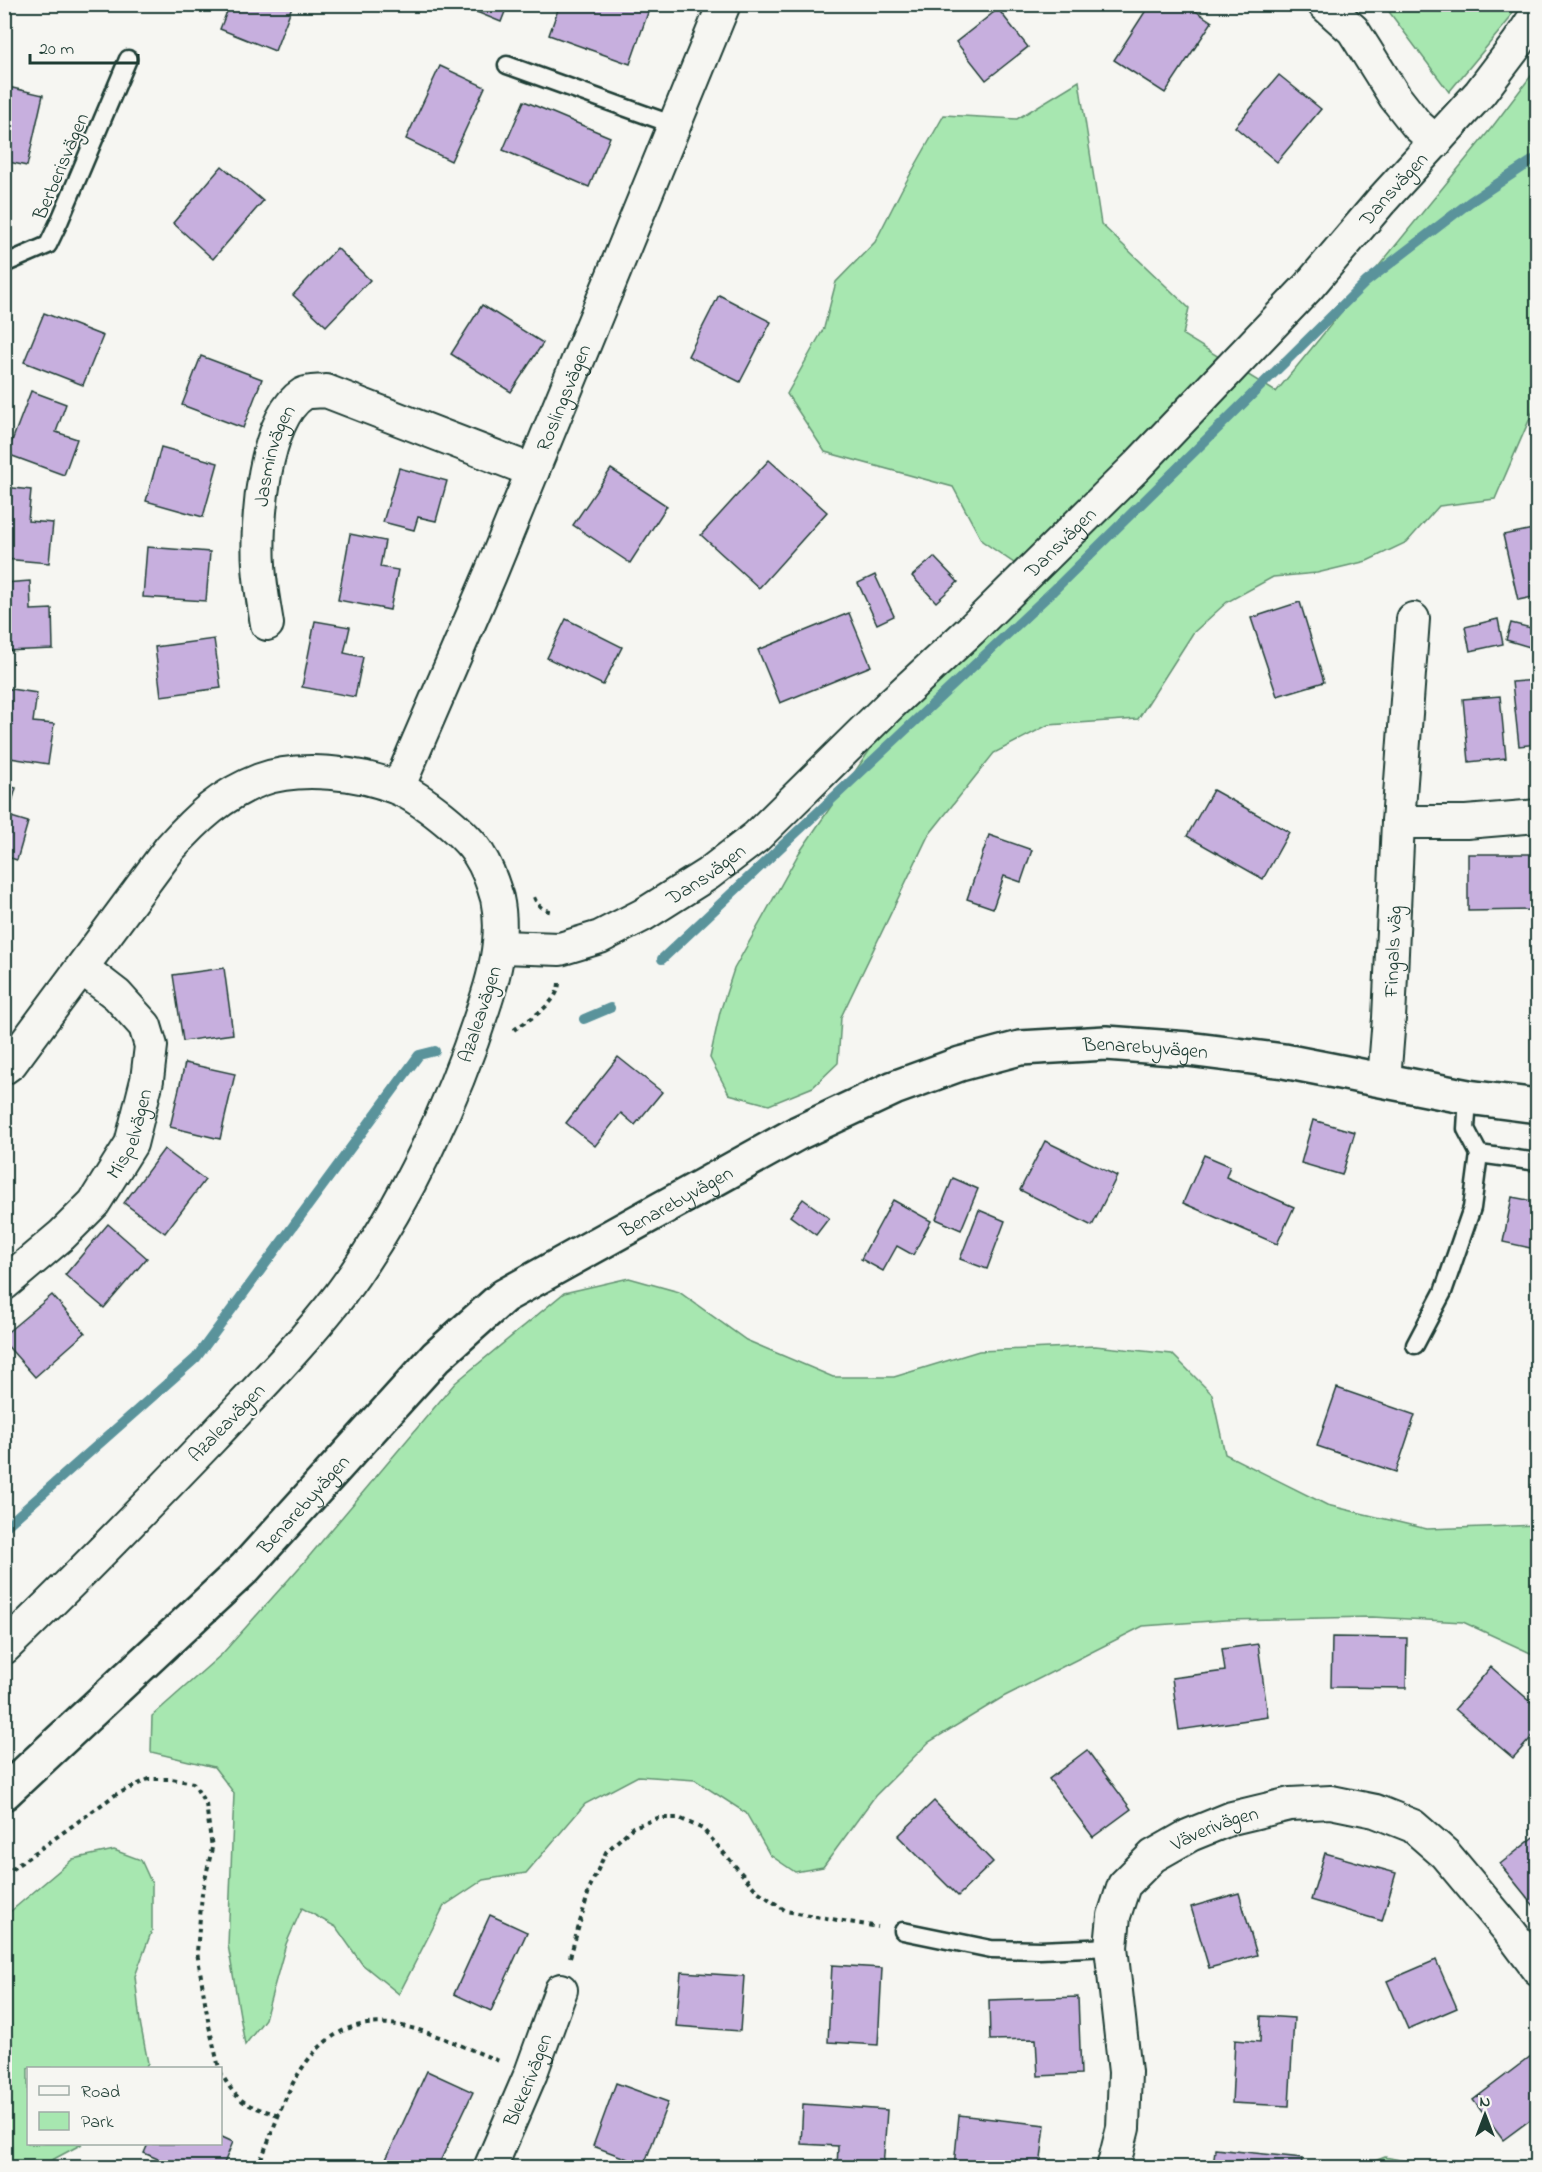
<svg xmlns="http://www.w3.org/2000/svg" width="1542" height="2172" font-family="'Indie Flower',sans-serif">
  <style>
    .green { fill: #a7e7b0; stroke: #639272; stroke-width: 1.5 }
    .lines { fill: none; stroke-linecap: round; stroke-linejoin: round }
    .stream { stroke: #5a939b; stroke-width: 10 }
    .building { fill: #c7afde; stroke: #1f3d34; stroke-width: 1.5 }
    .lane-casing { stroke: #1f3d34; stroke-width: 21 }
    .street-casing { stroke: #1f3d34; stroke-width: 36 }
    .secondary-casing { stroke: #1f3d34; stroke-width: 38 }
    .path { stroke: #1f3d34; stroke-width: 4; stroke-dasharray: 4.5 4.5; stroke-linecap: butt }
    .lane { stroke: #f6f6f2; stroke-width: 16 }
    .street { stroke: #f6f6f2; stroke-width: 32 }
    .secondary { stroke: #f6f6f2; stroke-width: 33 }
    .labels { text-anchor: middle; stroke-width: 4.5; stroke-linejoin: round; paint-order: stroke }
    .street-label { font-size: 20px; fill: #1f3d34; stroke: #f6f6f2 }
  </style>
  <rect width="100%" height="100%" fill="#f6f6f2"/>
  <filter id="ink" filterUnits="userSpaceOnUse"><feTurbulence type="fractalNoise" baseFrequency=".0167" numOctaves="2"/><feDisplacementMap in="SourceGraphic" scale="12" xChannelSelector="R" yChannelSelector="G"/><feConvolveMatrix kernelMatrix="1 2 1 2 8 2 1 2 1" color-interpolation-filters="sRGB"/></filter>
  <g filter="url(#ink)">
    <g class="green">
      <polygon points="1384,5 1515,5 1508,21 1449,92"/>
      <polygon points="1537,68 1537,402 1495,499 1439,506 1407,542 1367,561 1317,573 1273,577 1227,602 1193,633 1138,719 1048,725 994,753 928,836 841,1017 838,1063 813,1087 769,1105 729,1094 710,1058 720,1012 734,969 799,853 889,722 1037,579 982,541 953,487 825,452 787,394 824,328 836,282 875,242 902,189 944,115 1017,119 1079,81 1101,224 1189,308 1183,335 1276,392 1493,126"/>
      <polygon points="629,1278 679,1292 746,1340 833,1377 894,1377 979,1351 1095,1346 1172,1354 1212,1394 1225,1454 1327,1505 1427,1529 1537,1525 1537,1656 1463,1622 1372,1617 1225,1620 1143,1626 1003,1697 929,1742 875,1796 823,1867 795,1872 770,1855 746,1813 695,1780 638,1776 585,1804 526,1873 483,1880 444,1906 399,1994 362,1964 336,1927 302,1908 286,1944 265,2019 245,2045 228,1945 234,1793 214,1767 151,1752 152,1716 222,1654 306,1560 455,1383 564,1293"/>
      <polygon points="114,1850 141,1860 152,1884 152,1930 135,1976 140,2022 148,2063 145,2068 28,2068 28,2144 82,2144 39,2167 5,2167 5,1916 73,1859"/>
      <polygon points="1385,2157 1410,2162 1418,2167 1359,2167"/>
    </g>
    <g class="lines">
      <g class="stream">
        <polyline points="662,959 1052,592 1366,282 1470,202 1538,157"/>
        <polyline points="584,1019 610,1008"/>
        <polyline points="4,1528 196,1358 419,1055 435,1051"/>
      </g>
    </g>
    <g class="building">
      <polygon points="230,4 293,4 275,51 220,29"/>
      <polygon points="457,4 508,4 501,22"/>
      <polygon points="560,4 651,4 630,64 549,35"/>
      <polygon points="1150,4 1185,4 1212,22 1165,93 1114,60"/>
      <polygon points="998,9 1028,47 986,80 956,42"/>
      <polygon points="440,66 485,87 451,161 406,139"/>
      <polygon points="1279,75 1321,109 1277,162 1235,127"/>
      <polygon points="4,86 43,95 27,166 4,161"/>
      <polygon points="524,101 610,137 589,187 503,150"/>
      <polygon points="222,166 263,201 213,259 173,223"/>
      <polygon points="337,248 370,280 326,326 293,295"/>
      <polygon points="719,295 771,322 740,382 688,356"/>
      <polygon points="482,305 543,343 511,392 451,354"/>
      <polygon points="44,313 103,336 83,385 24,362"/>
      <polygon points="201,356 262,379 243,428 182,405"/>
      <polygon points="31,391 66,404 56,432 77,439 64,475 7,454"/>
      <polygon points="161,447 218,463 203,517 146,501"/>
      <polygon points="769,460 827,512 759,588 701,535"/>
      <polygon points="399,468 447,481 436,521 418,517 414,530 383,522"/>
      <polygon points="611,469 667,506 630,563 573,525"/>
      <polygon points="4,487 31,490 28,521 53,523 49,563 4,559"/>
      <polygon points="1538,528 1538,596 1518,600 1503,535"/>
      <polygon points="350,534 385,541 380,567 398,570 390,610 338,600"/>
      <polygon points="147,547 210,552 206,601 143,597"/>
      <polygon points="934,557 958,582 936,602 912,576"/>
      <polygon points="875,575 894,616 877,624 858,583"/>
      <polygon points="30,581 31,610 52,609 53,649 4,651 4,583"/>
      <polygon points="1300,602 1324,682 1277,696 1251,618"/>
      <polygon points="849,613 871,666 780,703 758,650"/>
      <polygon points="566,619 622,647 603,685 547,658"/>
      <polygon points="1498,619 1503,644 1470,651 1465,627"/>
      <polygon points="315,621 350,627 344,653 363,657 355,697 302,687"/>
      <polygon points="1511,623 1535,629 1530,647 1506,640"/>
      <polygon points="214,639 221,688 161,696 155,647"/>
      <polygon points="1538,680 1538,744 1519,746 1512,682"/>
      <polygon points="4,688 37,693 33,722 54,724 48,764 4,757"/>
      <polygon points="1500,696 1506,758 1469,762 1463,699"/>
      <polygon points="4,785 16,788 8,816 28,822 17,860 4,856"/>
      <polygon points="1213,790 1289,832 1263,879 1187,836"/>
      <polygon points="989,835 1032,850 1021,882 1004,876 993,908 967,899"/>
      <polygon points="1468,854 1538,854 1538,910 1468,911"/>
      <polygon points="224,968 233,1034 183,1041 173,975"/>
      <polygon points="618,1057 662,1092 635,1125 621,1113 595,1146 566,1123"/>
      <polygon points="185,1063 235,1074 220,1139 170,1127"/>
      <polygon points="1313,1120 1355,1132 1342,1175 1301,1163"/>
      <polygon points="1045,1141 1117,1176 1092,1226 1020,1190"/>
      <polygon points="164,1149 205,1180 165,1233 124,1203"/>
      <polygon points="1204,1155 1230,1166 1226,1177 1294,1207 1277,1244 1183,1203"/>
      <polygon points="953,1178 978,1189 961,1230 936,1219"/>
      <polygon points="1512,1197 1538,1202 1538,1237 1535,1249 1503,1242"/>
      <polygon points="803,1199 829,1218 816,1235 790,1216"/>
      <polygon points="893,1200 931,1221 913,1255 897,1246 883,1271 861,1259"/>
      <polygon points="979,1210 1005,1221 987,1269 960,1259"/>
      <polygon points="108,1224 147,1258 104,1308 65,1275"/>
      <polygon points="52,1295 85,1333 35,1377 4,1342 4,1335"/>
      <polygon points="4,1382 11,1391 4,1395"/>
      <polygon points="1337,1388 1415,1415 1396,1472 1317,1446"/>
      <polygon points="1332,1637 1407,1638 1406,1688 1331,1687"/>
      <polygon points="1258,1644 1268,1717 1179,1730 1172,1678 1225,1671 1222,1649"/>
      <polygon points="1491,1667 1538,1708 1538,1730 1513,1758 1455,1709"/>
      <polygon points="1087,1750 1131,1809 1093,1837 1049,1779"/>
      <polygon points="934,1801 993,1862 958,1896 898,1836"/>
      <polygon points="1538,1834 1538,1911 1500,1864"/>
      <polygon points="1325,1853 1396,1873 1382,1921 1311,1900"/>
      <polygon points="1239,1893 1257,1955 1209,1968 1191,1907"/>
      <polygon points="490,1915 527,1932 491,2011 454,1994"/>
      <polygon points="1436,1960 1457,2008 1408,2029 1387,1981"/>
      <polygon points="832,1965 882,1968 878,2045 828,2042"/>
      <polygon points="681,1972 744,1976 740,2031 676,2026"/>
      <polygon points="1078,1997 1081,2074 1038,2076 1036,2039 990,2040 989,2000"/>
      <polygon points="1261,2016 1294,2018 1289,2106 1232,2103 1235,2040 1260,2042"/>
      <polygon points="1531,2056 1538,2065 1538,2114 1503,2140 1473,2100"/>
      <polygon points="427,2071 473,2092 437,2168 382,2168"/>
      <polygon points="616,2083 668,2102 644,2165 593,2146"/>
      <polygon points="803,2104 887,2110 883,2168 837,2168 838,2146 801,2144"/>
      <polygon points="959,2115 1045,2125 1040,2168 954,2166"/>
      <polygon points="220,2136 233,2142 222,2168 179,2168 144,2153 148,2144 220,2144"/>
      <polygon points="1215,2149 1303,2158 1302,2168 1213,2168"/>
    </g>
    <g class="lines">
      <g class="lane-casing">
        <g id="lane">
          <polyline points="507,65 674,125"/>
          <polyline points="4,264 48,245 60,220 128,59"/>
          <polyline points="1479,1154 1538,1162"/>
          <polyline points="1415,1345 1443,1292 1472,1208 1479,1154 1466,1129 1468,1097"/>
          <polyline points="903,1931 991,1949 1040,1950 1111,1947"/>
        </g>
      </g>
      <g class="street-casing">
        <g id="street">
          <polyline points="1324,4 1353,30 1395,97 1417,125 1436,142"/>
          <path id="s1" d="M267 624C264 605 260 585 259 565 256 523 264 418 303 394 309 391 319 392 326 391L533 471"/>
          <path id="s2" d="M398 788 490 575 724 4"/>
          <polyline points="1398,822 1466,822 1538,816"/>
          <path id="s3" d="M499 947 560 949 600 937 643 915 708 874 756 837 890 705 971 630 1137 466 1308 287 1381 201 1480 93 1518 43 1538 12"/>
          <path d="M4 1068 11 1063 170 848C197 818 221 795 260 780 298 766 360 772 397 788 420 797 467 834 479 855 487 867 493 884 497 898 504 930 497 966 487 997 455 1099 404 1208 340 1295 301 1346 255 1392 211 1439 143 1510 75 1580 4 1648"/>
          <path id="s4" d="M1384 1080 1389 1018 1398 822 1413 619"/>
          <path id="s5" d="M4 1284 62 1235 94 1203 131 1144 147 1080 151 1046 145 1026 117 995 82 968"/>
          <path id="s6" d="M490 2168 531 2073 561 1990"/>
          <path id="s7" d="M1113 2168 1123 2128 1125 2072 1111 1947 1114 1916 1124 1885 1153 1856 1190 1835 1232 1818 1290 1804 1331 1802 1375 1811 1413 1826 1445 1854 1511 1933 1538 1969"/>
        </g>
      </g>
      <g class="secondary-casing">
        <g id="secondary">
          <path id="s8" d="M4 1793 245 1568 436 1357 504 1296 798 1133 894 1088 960 1064 1020 1048 1106 1043 1188 1049 1284 1061 1468 1097 1538 1106"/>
        </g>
      </g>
      <g class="path">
        <path d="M534 897C538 907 543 910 553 912"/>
        <path d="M514 1030C529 1019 558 1004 559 983"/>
        <polyline points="4,1875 115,1795 149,1779 172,1779 193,1783 206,1804 212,1848 202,1894 197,1952 209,2026 219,2068"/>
        <polyline points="570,1957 590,1887 606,1852 633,1827 658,1818 679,1818 703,1829 756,1890 786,1911 878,1927"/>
        <path d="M220 2071C238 2104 245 2105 279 2115"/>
        <path d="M257 2168C270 2140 279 2110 293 2083 347 1986 418 2029 499 2061"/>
      </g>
      <use href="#lane" class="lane"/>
      <use href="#street" class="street"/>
      <use href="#secondary" class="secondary"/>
    </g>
  </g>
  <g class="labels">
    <g class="street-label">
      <text transform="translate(60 166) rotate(-67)" y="7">Berberisvägen</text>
      <text dy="7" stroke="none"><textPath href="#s3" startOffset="1198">Dansvägen</textPath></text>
      <text dy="7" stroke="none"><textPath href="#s2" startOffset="424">Roslingsvägen</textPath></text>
      <text dy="7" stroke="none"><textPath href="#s1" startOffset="171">Jasminvägen</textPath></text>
      <text dy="7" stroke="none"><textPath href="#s3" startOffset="712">Dansvägen</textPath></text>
      <text dy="7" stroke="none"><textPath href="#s3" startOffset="226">Dansvägen</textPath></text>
      <text dy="7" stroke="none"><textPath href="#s4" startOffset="129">Fingals väg</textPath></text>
      <text transform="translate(479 1014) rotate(-72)" y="7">Azaleavägen</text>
      <text dy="7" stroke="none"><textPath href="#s8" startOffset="1406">Benarebyvägen</textPath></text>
      <text dy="7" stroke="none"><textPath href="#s5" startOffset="200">Mispelvägen</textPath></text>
      <text dy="7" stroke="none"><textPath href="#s8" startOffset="902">Benarebyvägen</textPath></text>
      <text transform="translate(226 1422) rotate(-46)" y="7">Azaleavägen</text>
      <text dy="7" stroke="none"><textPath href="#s8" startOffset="416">Benarebyvägen</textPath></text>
      <text dy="7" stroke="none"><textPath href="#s7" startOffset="396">Väverivägen</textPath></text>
      <text dy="7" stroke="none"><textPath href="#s6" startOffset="96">Blekerivägen</textPath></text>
    </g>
  </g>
  <rect width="1542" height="2172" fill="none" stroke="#f6f6f2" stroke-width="24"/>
  <rect x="12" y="12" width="1518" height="2148" fill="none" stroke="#1f3d34" stroke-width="2" filter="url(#ink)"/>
  <rect x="27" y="2067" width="195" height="78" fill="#f6f6f2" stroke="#a0aca6" stroke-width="1.5"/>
  <rect x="39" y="2086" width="30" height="9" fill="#f6f6f2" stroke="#a0aca6" stroke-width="1.5"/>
  <text x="81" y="2097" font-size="18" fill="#1f3d34">Road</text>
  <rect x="39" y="2112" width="30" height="18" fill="#a7e7b0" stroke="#a0aca6" stroke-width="1.5"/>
  <text x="81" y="2127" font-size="18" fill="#1f3d34">Park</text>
  <g transform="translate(1485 2115)" stroke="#f6f6f2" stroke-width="4.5" paint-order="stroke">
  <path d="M0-4.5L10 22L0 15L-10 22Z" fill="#1f3d34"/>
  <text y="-9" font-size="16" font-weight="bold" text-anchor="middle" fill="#1f3d34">N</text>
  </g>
  <path d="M30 54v9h108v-9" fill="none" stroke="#1f3d34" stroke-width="3"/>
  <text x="39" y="54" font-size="18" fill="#1f3d34" stroke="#f6f6f2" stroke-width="4.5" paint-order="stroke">20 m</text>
</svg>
